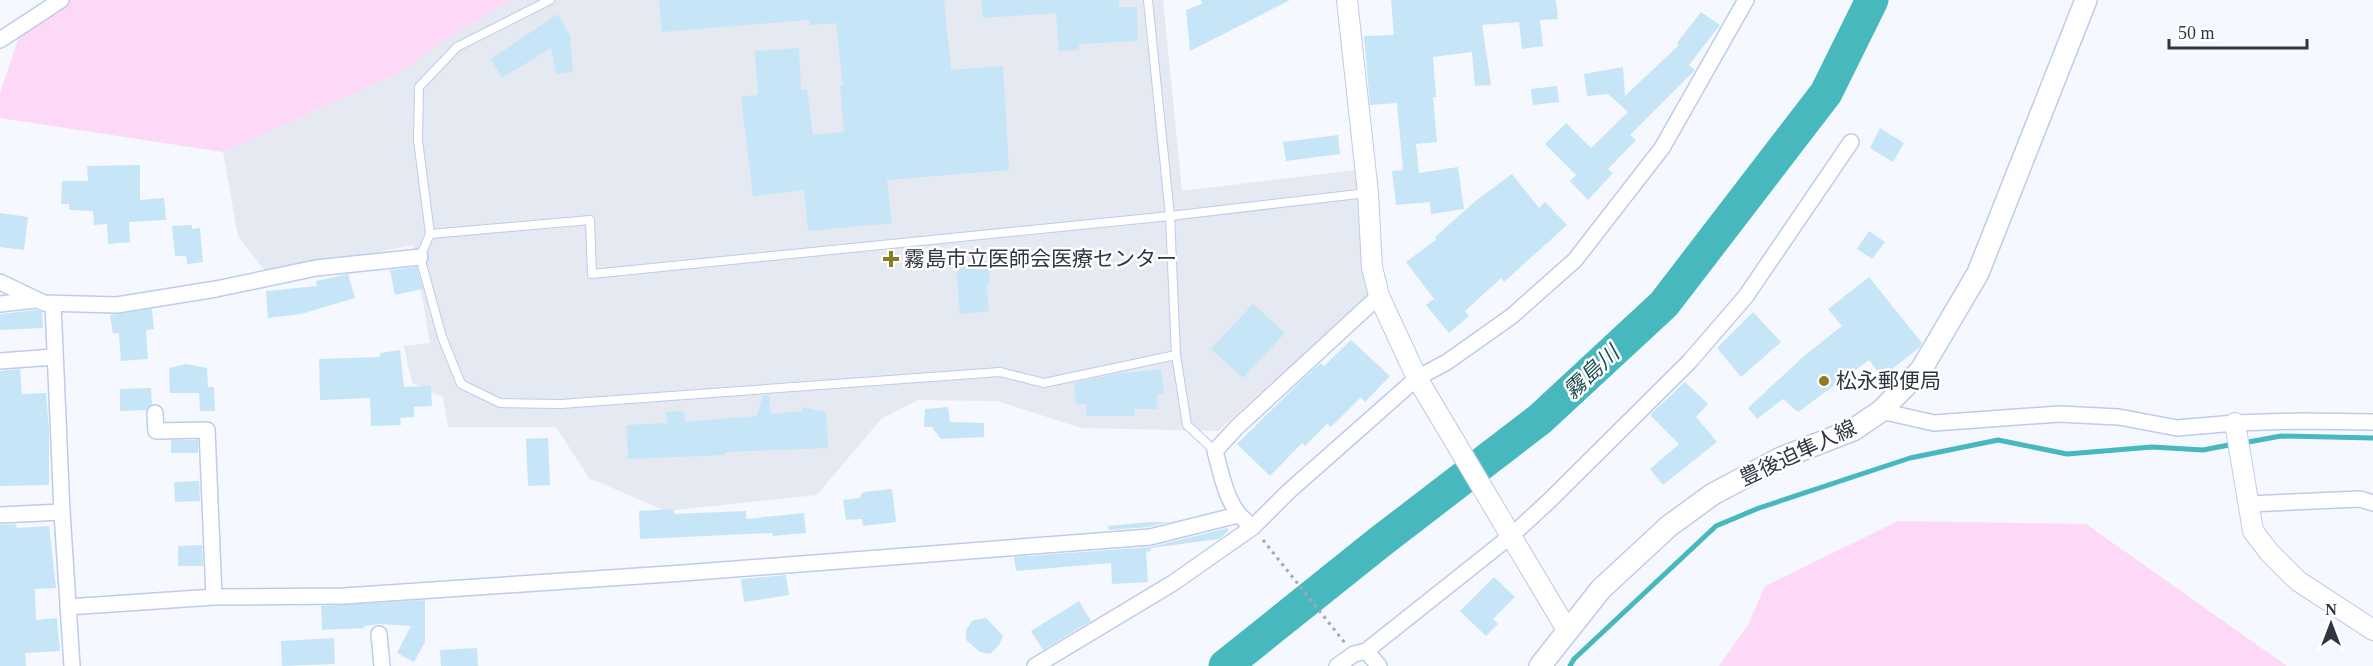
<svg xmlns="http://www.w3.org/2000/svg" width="2373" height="666" font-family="'Times New Roman','Noto Sans JP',serif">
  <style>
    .built { fill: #e5e9f2 }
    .green { fill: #fdd8f7 }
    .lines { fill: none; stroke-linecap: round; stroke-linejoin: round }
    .stream { stroke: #47b8be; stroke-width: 5 }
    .river { stroke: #47b8be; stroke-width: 33 }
    .building { fill: #c6e5f6 }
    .service-casing { stroke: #bdcceb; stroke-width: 10 }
    .minor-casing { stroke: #bdcceb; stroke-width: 18 }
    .tertiary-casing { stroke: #bdcceb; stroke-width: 22 }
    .secondary-casing { stroke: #bdcceb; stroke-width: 24 }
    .path { stroke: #a3a8b1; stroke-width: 3; stroke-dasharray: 3 4.5; stroke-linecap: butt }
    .service { stroke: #fff; stroke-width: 8 }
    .minor { stroke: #fff; stroke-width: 15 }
    .tertiary { stroke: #fff; stroke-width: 20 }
    .secondary { stroke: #fff; stroke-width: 21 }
    .poi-dot { fill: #8a7c22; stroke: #fff; stroke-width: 2 }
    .labels { text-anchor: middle; stroke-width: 5; stroke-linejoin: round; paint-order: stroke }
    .poi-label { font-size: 21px; fill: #2f3542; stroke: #fff; text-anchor: start }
    .street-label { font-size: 21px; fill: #2f3542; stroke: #fff }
    .water-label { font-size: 22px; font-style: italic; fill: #205154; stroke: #fff }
  </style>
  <rect width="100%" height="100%" fill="#f5f8ff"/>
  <polygon class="built" points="512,0 1163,0 1182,191 1355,170 1371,292 1218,431 1081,428 997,401 918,400 881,419 817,495 666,511 589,478 556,427 448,427 443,397 412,383 404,346 430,343 413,245 267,274 238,236 223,152 401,72 445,39"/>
  <g class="green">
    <polygon points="52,0 512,0 445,39 401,72 223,152 0,118 0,93 20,34"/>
    <polygon points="1898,521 2086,524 2287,666 1719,666 1748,625 1765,586"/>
  </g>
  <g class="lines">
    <g class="stream">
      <polyline points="2243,443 2281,436 2373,438"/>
      <polyline points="1570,666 1574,659 1716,526 1759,508 1910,458 1998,440 2067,454 2152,447 2203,450 2234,444"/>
    </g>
    <polyline class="river" points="1225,666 1381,541 1540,419 1664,304 1826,93 1872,0"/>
  </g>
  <g class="building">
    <polygon points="659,0 944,0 951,70 1003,66 1009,170 887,180 892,223 808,231 804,190 753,196 741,97 758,95 755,51 799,48 801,90 807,89 813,135 844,132 840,86 843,86 836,23 811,25 808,20 662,32"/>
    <polygon points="981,0 1119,0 1119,7 1137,7 1138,41 1079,44 1079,50 1059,51 1056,13 983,18"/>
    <polygon points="1201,0 1290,0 1190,51 1186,10 1202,4"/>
    <polygon points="1391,0 1556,0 1558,19 1540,20 1543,46 1522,49 1519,22 1482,25 1491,85 1475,86 1472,52 1433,57 1436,97 1433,97 1437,142 1416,144 1419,173 1458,167 1464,209 1431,214 1430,202 1396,205 1392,171 1403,170 1397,103 1370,105 1364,36 1394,35"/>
    <polygon points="1701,12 1720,25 1689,65 1695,70 1630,135 1636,140 1608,169 1613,173 1588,200 1570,181 1576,175 1545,144 1566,123 1591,148 1628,112 1608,94 1587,96 1584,74 1623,67 1625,96 1679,45 1677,43"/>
    <polygon points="558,14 570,36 573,72 556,74 551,48 502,78 491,59"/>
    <polygon points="1557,86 1559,102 1533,105 1531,89"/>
    <polygon points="1880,128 1904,143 1893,162 1870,148"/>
    <polygon points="1338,135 1340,154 1286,161 1283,142"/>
    <polygon points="140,165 140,200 164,198 166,220 129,222 130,242 108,244 107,224 94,225 93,211 69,210 69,204 61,204 62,181 88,181 87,166"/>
    <polygon points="1512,174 1539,208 1545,202 1567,225 1504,282 1501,278 1465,311 1469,316 1449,333 1426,305 1434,299 1406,262 1437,239 1435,237 1478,199"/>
    <polygon points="0,213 28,217 24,250 0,247"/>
    <polygon points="192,225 192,229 200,228 203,262 187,264 186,256 175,256 172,226"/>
    <polygon points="1869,231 1885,242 1872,259 1857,249"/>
    <polygon points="988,261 990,284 986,285 989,311 960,314 956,265"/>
    <polygon points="417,267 423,289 395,295 390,270"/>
    <polygon points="348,274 355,298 301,314 268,318 266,291 317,286 316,281"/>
    <polygon points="1869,277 1922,343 1920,347 1882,377 1869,360 1798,412 1783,399 1757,419 1748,408 1804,356 1842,326 1828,309"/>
    <polygon points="1253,304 1285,333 1243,378 1211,349"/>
    <polygon points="152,309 154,329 146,330 148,359 121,361 119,333 113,334 110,315"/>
    <polygon points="36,310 42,312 43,328 0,330 0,314"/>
    <polygon points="1753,312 1781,342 1741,377 1717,348"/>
    <polygon points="1351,340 1390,376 1365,402 1361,397 1331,427 1327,424 1305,446 1302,443 1270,476 1237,444 1301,381 1321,363 1324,366"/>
    <polygon points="400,350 404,387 431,386 432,406 414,407 414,417 400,418 401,425 371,426 370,398 320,400 319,359 380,357 380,353"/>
    <polygon points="186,364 207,368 208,387 214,387 215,411 200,411 199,393 170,393 169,368"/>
    <polygon points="20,369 22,394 46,393 49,430 49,485 0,486 0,371"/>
    <polygon points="1161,369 1164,394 1157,395 1157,409 1134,409 1134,416 1086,416 1087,404 1076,405 1074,383 1114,374"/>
    <polygon points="1685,382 1708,404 1696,417 1717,442 1663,485 1650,469 1679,444 1650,415"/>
    <polygon points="151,388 152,404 146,410 120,411 120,389"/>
    <polygon points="763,395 769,395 771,414 802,411 802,407 826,412 828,448 725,452 725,455 628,459 627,425 667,423 666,412 684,411 685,422 757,416"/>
    <polygon points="948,407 950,422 984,423 984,437 941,439 932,427 924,427 925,409"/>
    <polygon points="548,438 550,485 528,486 526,439"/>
    <rect x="171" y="440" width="27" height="13"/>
    <polygon points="199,481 200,501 175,502 174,482"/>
    <polygon points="892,489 896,522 863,526 862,519 846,520 843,500 859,498 863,492"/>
    <polygon points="674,509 674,514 746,511 746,519 804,513 806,533 773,536 772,533 640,539 639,511"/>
    <polygon points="1149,522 1169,522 1148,527 1109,530 1108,526"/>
    <polygon points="16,524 17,528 49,526 56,588 35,589 36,620 57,618 60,651 25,653 26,666 0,666 0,525"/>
    <polygon points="1228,528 1228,531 1219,539 1151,548 1151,551 1146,552 1148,582 1112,584 1111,563 1016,571 1014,557 1151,547"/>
    <polygon points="202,545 203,566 178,566 178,546"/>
    <polygon points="786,575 789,595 744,602 741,579"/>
    <polygon points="1494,577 1515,597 1493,619 1498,624 1486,636 1460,611"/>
    <polygon points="425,600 425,642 414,662 397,653 411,626 379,624 364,626 364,628 322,630 321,606"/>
    <polygon points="1079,601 1091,621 1043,650 1031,631"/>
    <polygon points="986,618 1003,636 999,645 990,654 980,652 966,640 966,630 973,620"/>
    <polygon points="334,638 335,664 282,666 281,641"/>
    <polygon points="477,648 478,666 441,666 440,650"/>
  </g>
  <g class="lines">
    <g class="service-casing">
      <g id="service">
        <polyline points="1148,0 1170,216 1176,355 1187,425 1215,451"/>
        <polyline points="430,234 418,140 419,87 457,47 550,0"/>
        <polyline points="1176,355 1044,383 1000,372 561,404 500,403 461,384 442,337 420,257 430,234 590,220 592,274 1170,216 1367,193"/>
      </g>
    </g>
    <g class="minor-casing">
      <g id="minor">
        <polyline points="0,40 61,0"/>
        <polyline points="0,282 44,303 117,305 216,289 316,268 420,257"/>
        <polyline points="0,304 35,300"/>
        <polyline points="53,304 62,512 72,666"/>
        <polyline points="0,361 54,357"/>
        <polyline points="1881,411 1934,423 2059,414 2119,417 2177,428 2235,423 2300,421 2373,422"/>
        <polyline points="155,413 156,431 207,430 214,597"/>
        <polyline points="2248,504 2360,499 2373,503"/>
        <polyline points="0,515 62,512"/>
        <path d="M1246 521C1227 507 1221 473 1215 451L1237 427 1379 296"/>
        <polyline points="68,607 214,597 344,596 683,573 1150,537 1238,515"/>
        <polyline points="379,634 382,666"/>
        <polyline points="1366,651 1379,666"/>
        <polyline points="1035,666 1173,583 1253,527 1288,492 1417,378 1447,362 1512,316 1575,260 1662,148 1746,0"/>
        <polyline points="1337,666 1354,654 1366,651 1512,535 1549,501 1690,361 1746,296 1851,142"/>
      </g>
    </g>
    <g class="tertiary-casing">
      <g id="tertiary">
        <polyline points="1347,0 1368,193 1372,267 1379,296 1417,378 1567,630"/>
        <polyline points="2235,423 2253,531 2269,552 2298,581 2373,630"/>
      </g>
    </g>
    <g class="secondary-casing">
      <polyline id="secondary" points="1540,666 1601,589 1669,526 1713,494 1781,458 1853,430 1881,411 1921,370 1978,273 2086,0"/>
    </g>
    <polyline class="path" points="1263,540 1345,643"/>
    <use href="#service" class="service"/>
    <use href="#minor" class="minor"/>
    <use href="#tertiary" class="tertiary"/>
    <use href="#secondary" class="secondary"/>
  </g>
  <g class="poi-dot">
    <path d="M888 250h6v6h6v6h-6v6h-6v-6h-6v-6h6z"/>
    <circle cx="1824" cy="381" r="6"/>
  </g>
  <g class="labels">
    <g class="poi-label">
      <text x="904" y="266">霧島市立医師会医療センター</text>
      <text x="1836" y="388">松永郵便局</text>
    </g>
    <g class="street-label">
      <text transform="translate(1798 453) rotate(-25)" y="7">豊後迫隼人線</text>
    </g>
    <g class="water-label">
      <text transform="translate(1591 372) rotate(-43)" y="8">霧島川</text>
    </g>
  </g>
  <g transform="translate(2331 624)" stroke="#ffffff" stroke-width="4.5" paint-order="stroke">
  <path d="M0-4.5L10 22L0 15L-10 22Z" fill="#2f3542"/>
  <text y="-9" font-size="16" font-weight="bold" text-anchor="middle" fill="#2f3542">N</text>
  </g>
  <path d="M2169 39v9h138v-9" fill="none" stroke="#2f3542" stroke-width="3"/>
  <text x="2178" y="39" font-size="18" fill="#2f3542" stroke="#ffffff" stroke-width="4.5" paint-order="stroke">50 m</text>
</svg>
